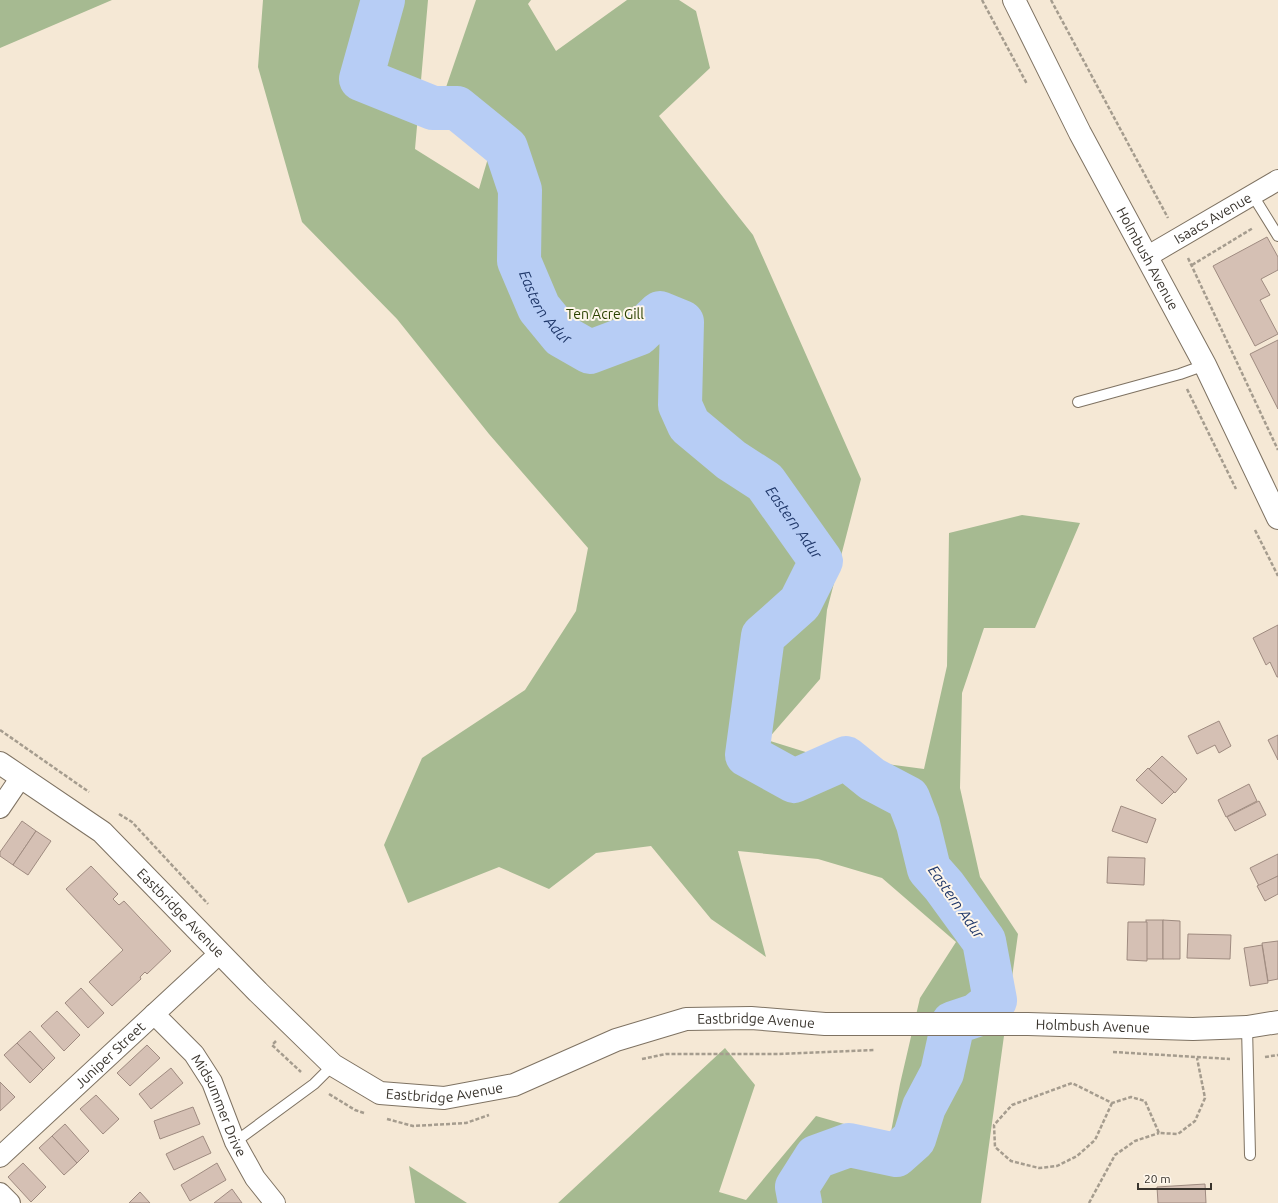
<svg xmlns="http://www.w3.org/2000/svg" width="1278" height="1203" font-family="Ubuntu,sans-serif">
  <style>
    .forest { fill: #a6ba91 }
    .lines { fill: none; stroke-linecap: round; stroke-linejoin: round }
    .river { stroke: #b7cdf5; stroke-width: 44 }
    .building { fill: #d5c0b4; stroke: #9f8b80 }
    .service-casing { stroke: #7e7262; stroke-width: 12 }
    .minor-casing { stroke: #7e7262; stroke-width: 22 }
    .tertiary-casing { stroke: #7e7262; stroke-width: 24 }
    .path { stroke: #a59c8e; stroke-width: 2.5; stroke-dasharray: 4 2; stroke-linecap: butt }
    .service { stroke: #fff; stroke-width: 10 }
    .minor { stroke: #fff; stroke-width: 20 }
    .tertiary { stroke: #fff; stroke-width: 22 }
    .labels { text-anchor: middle; stroke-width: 4; stroke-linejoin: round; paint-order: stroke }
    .street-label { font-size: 14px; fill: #39342d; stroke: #fef6eb }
    .park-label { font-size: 14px; fill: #2b4200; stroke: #fef6eb }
    .water-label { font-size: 15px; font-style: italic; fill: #20386a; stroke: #fef6eb }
  </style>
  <rect width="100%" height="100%" fill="#f5e8d5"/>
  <g class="forest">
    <polygon points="0,0 112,0 0,48"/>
    <polygon points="263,0 428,0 415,149 479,189 493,141 443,96 476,0 531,0 528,4 556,51 627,0 679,0 696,11 710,68 659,116 753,235 861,479 827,610 820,679 767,740 812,754 924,769 947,666 949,533 1022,515 1080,523 1035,628 984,628 962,693 960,788 980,877 1018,934 981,1203 558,1203 725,1048 755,1085 719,1192 746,1200 816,1116 890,1137 900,1084 920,998 956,942 882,878 818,859 738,851 766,957 711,919 651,846 596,853 549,889 499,867 408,903 384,845 422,758 525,690 576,611 588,548 489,434 397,319 302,222 258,67"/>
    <polygon points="409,1166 467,1203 415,1203"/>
  </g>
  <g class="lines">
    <path class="river" id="s1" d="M383 0 361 79 433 108H457L506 148 520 190 519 261 539 308 562 336 590 352 638 334 660 313 682 322 680 405 689 425 731 460 765 482 821 561 800 603 763 636 747 755 794 781 846 758 872 779 908 798 918 824 929 869 944 886 984 941 995 1000 977 1015 953 1023 942 1073 924 1107 914 1139 896 1155 849 1145 816 1157 797 1187 800 1203"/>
  </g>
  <g class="building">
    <polygon points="1267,237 1278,257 1278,270 1261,279 1270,295 1260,300 1278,334 1255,346 1213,266"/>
    <polygon points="1278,340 1278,409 1250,354"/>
    <polygon points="1278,625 1278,677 1277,677 1270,662 1266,665 1253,638"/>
    <polygon points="1219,721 1231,746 1219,753 1215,745 1197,754 1188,736"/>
    <polygon points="1278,735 1278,760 1268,740"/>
    <polygon points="1162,756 1187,779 1175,793 1149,769"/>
    <polygon points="1148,768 1174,792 1162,804 1136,780"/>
    <polygon points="1249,784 1257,801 1226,817 1218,800"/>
    <polygon points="1259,801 1266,815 1235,831 1227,817"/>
    <polygon points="1121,806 1156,819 1147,843 1112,831"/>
    <polygon points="22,821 36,831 13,865 0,856 0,852"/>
    <polygon points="36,831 51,841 28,875 13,865"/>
    <polygon points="1278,854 1278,876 1259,886 1250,868"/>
    <polygon points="1108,857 1145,858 1144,885 1107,883"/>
    <polygon points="91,866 118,894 113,899 119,905 124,901 171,951 147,974 145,972 140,977 141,979 112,1006 89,982 123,950 66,889"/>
    <polygon points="1278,876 1278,894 1265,901 1257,886"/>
    <rect x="1146" y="920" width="17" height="39"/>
    <polygon points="1163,920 1180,921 1180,959 1163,959"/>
    <polygon points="1128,922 1147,922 1147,961 1127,960"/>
    <polygon points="1188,934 1231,935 1230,959 1187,958"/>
    <polygon points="1278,941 1278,979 1268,981 1262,943"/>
    <polygon points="1262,945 1268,983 1250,986 1244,948"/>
    <polygon points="81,988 104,1013 88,1028 65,1003"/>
    <polygon points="57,1011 80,1035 64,1051 41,1026"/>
    <polygon points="30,1031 55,1058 43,1070 17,1043"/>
    <polygon points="17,1043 43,1070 30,1083 4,1055"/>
    <polygon points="147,1045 160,1058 130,1086 117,1073"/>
    <polygon points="171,1068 183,1083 151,1109 139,1094"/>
    <polygon points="0,1082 15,1097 0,1111"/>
    <polygon points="96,1095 119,1119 103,1134 80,1109"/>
    <polygon points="193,1107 200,1124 160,1139 154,1121"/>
    <polygon points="65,1124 89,1151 77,1163 52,1136"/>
    <polygon points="52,1136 77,1163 64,1175 39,1148"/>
    <polygon points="203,1136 211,1153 174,1170 166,1154"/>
    <polygon points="23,1163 46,1187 31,1202 8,1177"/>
    <polygon points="217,1163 226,1180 190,1201 181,1185"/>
    <polygon points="1205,1184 1206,1203 1158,1203 1157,1187"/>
    <polygon points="232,1189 242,1203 214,1203"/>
    <polygon points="140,1192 150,1203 129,1203"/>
  </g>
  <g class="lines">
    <g class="service-casing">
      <g id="service">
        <polyline points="1252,194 1278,236"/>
        <polyline points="1078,402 1180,374 1205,365"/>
        <polyline points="1247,1027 1250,1155"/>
        <polyline points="235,1142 314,1084 333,1065"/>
      </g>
    </g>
    <g class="minor-casing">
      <g id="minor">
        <path id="s2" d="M1148 256 1278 180"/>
        <polyline points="0,808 21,777"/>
        <path id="s3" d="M154 1014 194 1054 212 1082 235 1142 255 1178 275 1203"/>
        <path id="s4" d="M0 1157 220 953"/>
        <polyline points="0,1193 10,1203"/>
      </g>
    </g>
    <g class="tertiary-casing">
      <g id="tertiary">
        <path id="s5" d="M1014 0 1080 133 1205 365 1278 518"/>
        <path id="s6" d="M0 763 102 832 258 992 333 1065 380 1093 444 1098 514 1085 616 1040 686 1019 751 1018 825 1024H1028L1193 1029 1247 1027 1278 1022"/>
      </g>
    </g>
    <g class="path">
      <polyline points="982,0 1027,84"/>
      <polyline points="1051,0 1168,218"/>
      <polyline points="1188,258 1278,450"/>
      <polyline points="1192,265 1253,228"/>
      <polyline points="1187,389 1236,489"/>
      <polyline points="1255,530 1278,576"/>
      <polyline points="0,730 89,792"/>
      <polyline points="119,814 132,822 208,904"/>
      <polyline points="276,1041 272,1045 301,1072"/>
      <polyline points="1113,1052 1230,1059"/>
      <polyline points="1265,1057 1278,1055"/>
      <polyline points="642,1059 666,1054 779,1054 874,1050"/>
      <polyline points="329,1094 355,1110 364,1113"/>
      <polyline points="1112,1103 1095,1140 1077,1156 1057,1166 1039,1168 1011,1161 995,1147 994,1125 1012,1105 1072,1083 1112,1103 1131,1097 1145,1101 1159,1133 1178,1134 1195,1121 1205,1098 1197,1058"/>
      <polyline points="387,1119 413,1126 466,1123 489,1115"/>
      <polyline points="1089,1203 1115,1155 1135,1141 1159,1133"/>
    </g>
    <use href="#service" class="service"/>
    <use href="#minor" class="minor"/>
    <use href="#tertiary" class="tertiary"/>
  </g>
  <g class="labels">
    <g class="street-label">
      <text dy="5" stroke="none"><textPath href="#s2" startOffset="75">Isaacs Avenue</textPath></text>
      <text dy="5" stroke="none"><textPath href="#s5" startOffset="291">Holmbush Avenue</textPath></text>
      <text dy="5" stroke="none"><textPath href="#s6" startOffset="236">Eastbridge Avenue</textPath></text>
      <text dy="5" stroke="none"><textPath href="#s6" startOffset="896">Eastbridge Avenue</textPath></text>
      <text dy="5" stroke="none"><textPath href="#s6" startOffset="1233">Holmbush Avenue</textPath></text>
      <text dy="5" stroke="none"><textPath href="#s4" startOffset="150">Juniper Street</textPath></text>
      <text dy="5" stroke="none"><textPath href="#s6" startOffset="571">Eastbridge Avenue</textPath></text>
      <text dy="5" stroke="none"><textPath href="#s3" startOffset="114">Midsummer Drive</textPath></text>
    </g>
    <g class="park-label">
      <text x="605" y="319">Ten Acre Gill</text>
    </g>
    <g class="water-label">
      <text dy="5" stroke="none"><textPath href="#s1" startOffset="416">Eastern Adur</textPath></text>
      <text dy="5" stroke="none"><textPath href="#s1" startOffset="837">Eastern Adur</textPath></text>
      <text transform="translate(956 902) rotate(55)" y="5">Eastern Adur</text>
    </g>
  </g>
  <path d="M1138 1183v6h73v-6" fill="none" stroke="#39342d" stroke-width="2"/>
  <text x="1144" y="1183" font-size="12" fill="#39342d" stroke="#fef6eb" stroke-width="3" paint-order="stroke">20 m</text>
</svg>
